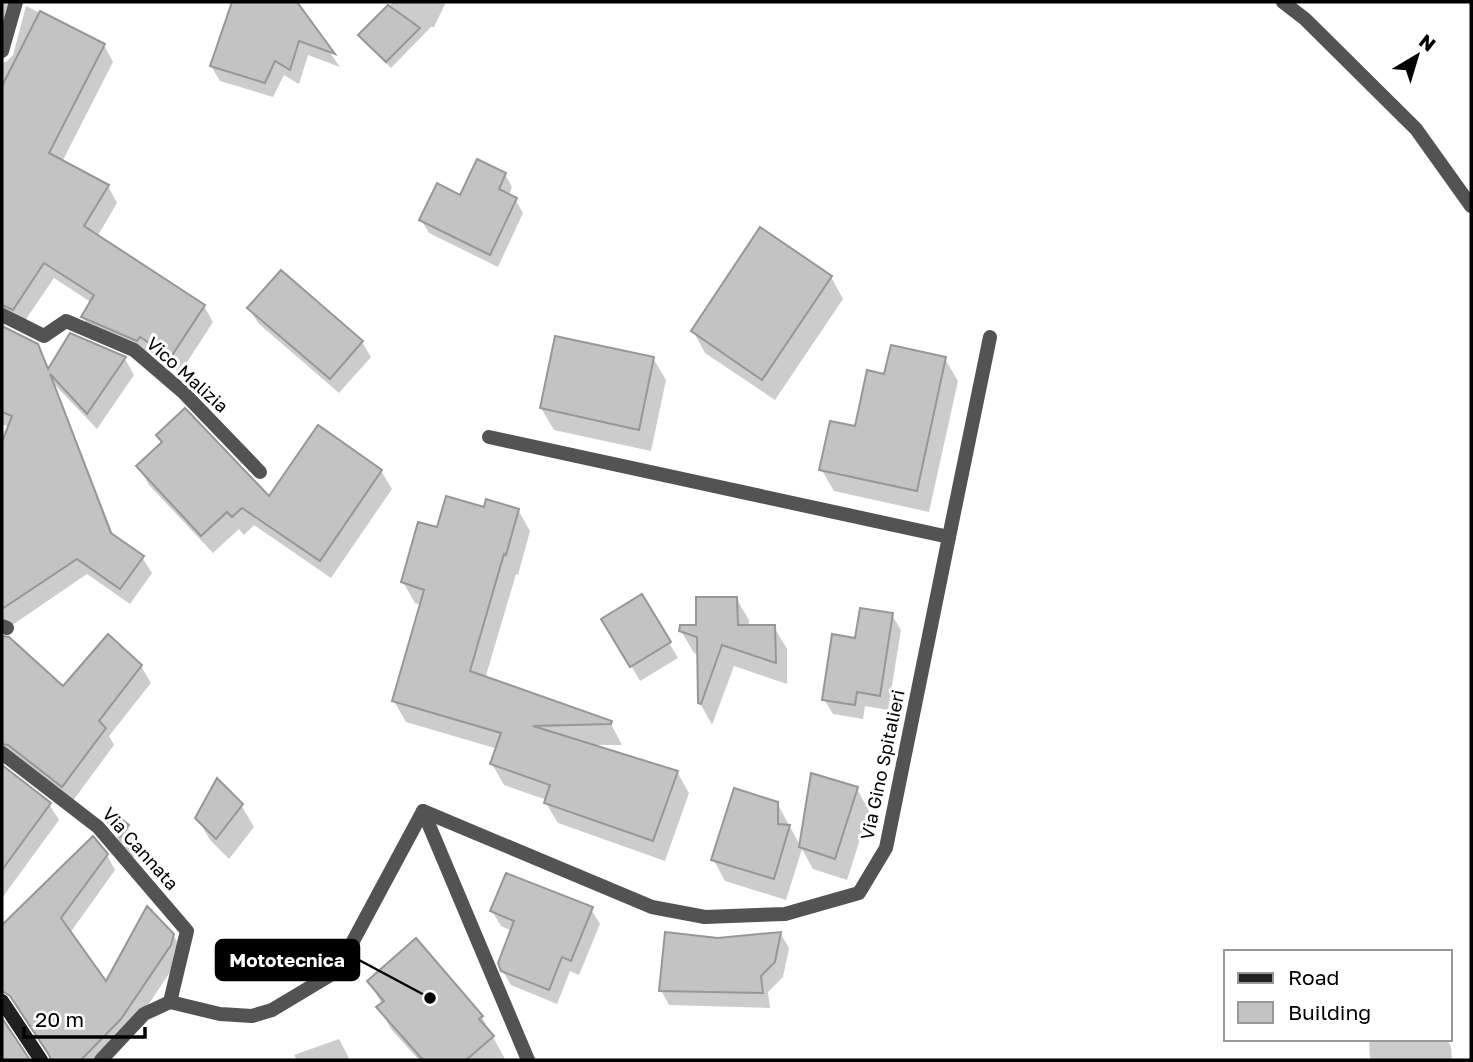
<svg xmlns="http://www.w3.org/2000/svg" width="1473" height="1062" font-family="'Golos Text',sans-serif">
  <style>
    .shadow { fill: #0003 }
    .building { fill: #c3c3c3; stroke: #979797; stroke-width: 2 }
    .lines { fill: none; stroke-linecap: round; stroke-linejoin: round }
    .street { stroke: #535353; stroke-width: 14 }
    .secondary { stroke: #202020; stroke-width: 14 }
    .labels { text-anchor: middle; stroke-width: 6; stroke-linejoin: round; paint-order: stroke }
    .street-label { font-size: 18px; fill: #000; stroke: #fff }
    .leader { fill: none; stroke: #000; stroke-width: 2.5 }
    .callout-dot { fill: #000; stroke: #fff; stroke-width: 2.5 }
    .callout { fill: #000; stroke: #000; stroke-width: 2.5 }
    .callout-label { font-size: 19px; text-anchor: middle; font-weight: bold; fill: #fff }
  </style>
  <rect width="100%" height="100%" fill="#fff"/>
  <g class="shadow">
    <polygon points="2,2 11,2 18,13 3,62 6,62 13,55 26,6 104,45 113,62 62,162 108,186 117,203 97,237 204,306 213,322 180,373 150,352 147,357 92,333 83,317 92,303 54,278 22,325 5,324 2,328 37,345 50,370 71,336 125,359 134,375 97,429 55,385 114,537 142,557 152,573 130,604 87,574 2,632 2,501 35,466 10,427 2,424"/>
    <polygon points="234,2 288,2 296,4 340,67 308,55 299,84 284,75 273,97 220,81 211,66"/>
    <polygon points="393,2 446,2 434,27 431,27 391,68 365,43 361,36"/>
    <polygon points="505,174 512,187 509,196 515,199 523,213 498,267 429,233 421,220"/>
    <polygon points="281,272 362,342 371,357 339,393 258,323 249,308"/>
    <polygon points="831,277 843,299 775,400 705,353 693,331"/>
    <polygon points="653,358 666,380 651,451 554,430 541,408"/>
    <polygon points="945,359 958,381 929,512 834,491 821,469 856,429 885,376"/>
    <polygon points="158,436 269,499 381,471 392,489 331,578 254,525 244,535 239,529 213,553 149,485 138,466 163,444"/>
    <polygon points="485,509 518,510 530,531 518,575 516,574 485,679 610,722 622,745 593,745 677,772 689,793 665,861 558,823 546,803 547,800 504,785 492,764 498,749 406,722 394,701 422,605 415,603 403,582 438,529"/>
    <polygon points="642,597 678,658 640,681 604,619"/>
    <polygon points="736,598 749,620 749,627 774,627 787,649 787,684 734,666 712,725 700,703 699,655 694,653 681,631 698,627"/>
    <polygon points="892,615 901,630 888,710 865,706 863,719 833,714 824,699 856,640"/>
    <polygon points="2,639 13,643 63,688 141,666 151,683 109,736 114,745 72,802 7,761 2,767 49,804 59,820 2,898"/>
    <polygon points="857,789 869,811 847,880 813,869 802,849 786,900 725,881 713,859 777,803 801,847"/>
    <polygon points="241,805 254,827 229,859 210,840 197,818"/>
    <polygon points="109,823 127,826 140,848 133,858 121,844"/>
    <polygon points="93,838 107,855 115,870 70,933 106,984 173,935 182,950 178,960 129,1034 104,1060 80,1060 2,950 2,927"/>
    <polygon points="591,909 600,924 579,975 570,971 557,1004 511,985 502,970 512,931 501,926 492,911"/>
    <polygon points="780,933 789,948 783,977 768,992 770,1008 669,1005 661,990 718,939"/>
    <polygon points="416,941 482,1017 505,1059 504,1060 419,1060 391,1029 379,1007 382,1004 369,982"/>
    <polygon points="339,1039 350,1060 297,1060 294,1055"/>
    <polygon points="1369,1039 1447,1039 1451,1047 1452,1060 1370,1060"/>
  </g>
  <g class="building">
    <polygon points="232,2 297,2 335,54 299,41 290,70 275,61 265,83 210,66"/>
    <polygon points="388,5 420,28 386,62 358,35"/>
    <polygon points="40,11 105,44 49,153 109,185 84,226 205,305 171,357 140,337 137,341 81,317 94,295 44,263 13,310 2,305 2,86"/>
    <polygon points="477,159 506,173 499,189 517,198 490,255 419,220 437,183 460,195"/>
    <polygon points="760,227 832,276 762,380 691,331"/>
    <polygon points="281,270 363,341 330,379 247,308"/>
    <polygon points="2,326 38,344 48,369 70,333 126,357 87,414 50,374 111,533 144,556 120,589 77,559 2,609 2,442 12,416 2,412"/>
    <polygon points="555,336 654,357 639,430 540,408"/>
    <polygon points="891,345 946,357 917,491 819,470 830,421 855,426 867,370 884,374"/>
    <polygon points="185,408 269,496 318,425 382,470 320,561 242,508 232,517 227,512 201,536 136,466 162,442 156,435"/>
    <polygon points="446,496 484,507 486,499 519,509 506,555 504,554 470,671 612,721 611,724 533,726 678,771 653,841 544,803 550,785 490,764 501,733 392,701 424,590 401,582 418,522 437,527"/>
    <polygon points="642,594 671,642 630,667 601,619"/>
    <polygon points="696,597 737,597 738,625 775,625 776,663 722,645 701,704 698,703 697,637 679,631 680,625 696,625"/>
    <polygon points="860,608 893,613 880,696 857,692 855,705 822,700 832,634 855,638"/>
    <polygon points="108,634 142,665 99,721 106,728 62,787 8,745 2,744 2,636 9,637 63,686"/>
    <polygon points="2,765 51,803 2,870"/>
    <polygon points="811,773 858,787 835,859 799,847"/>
    <polygon points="217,778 243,804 216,839 195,818"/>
    <polygon points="734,788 778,802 778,824 790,825 774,879 711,860"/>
    <polygon points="115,814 129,825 120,837 107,822"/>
    <polygon points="93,836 108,854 61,918 106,981 147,906 174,934 171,945 121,1019 81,1060 51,1060 49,1055 10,996 2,991 2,925"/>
    <polygon points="506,873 593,907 571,961 562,957 549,990 501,971 498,963 514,921 490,911"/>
    <polygon points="665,932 718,938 781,932 775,962 761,976 763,993 659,991"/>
    <polygon points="416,938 483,1016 479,1019 494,1036 466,1060 423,1060 376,1007 384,1001 367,981"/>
    <polygon points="2,1018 30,1060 2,1060"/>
  </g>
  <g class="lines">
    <g class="street">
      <polyline points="1283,2 1305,19 1416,129 1471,206"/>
      <polyline points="2,51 16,2"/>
      <polyline points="2,315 44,336 66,321 134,350 183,392 260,472"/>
      <polyline points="949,537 990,337"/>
      <polyline points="2,626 7,628"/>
      <polyline points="2,753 98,827 187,931 170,1002"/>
      <polyline points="423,811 528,1060"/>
      <polyline points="101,1060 144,1014 170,1002 220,1014 252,1016 272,1010 337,971 423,811 652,907 705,917 785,914 859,893 886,848 949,537 489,437"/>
    </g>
    <polyline class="secondary" points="2,1001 41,1060"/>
  </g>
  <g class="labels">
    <g class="street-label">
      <text transform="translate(187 375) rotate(42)" y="6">Vico Malizia</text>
      <text transform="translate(883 765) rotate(-78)" y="6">Via Gino Spitalieri</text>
      <text transform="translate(140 849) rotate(48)" y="6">Via Cannata</text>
    </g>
  </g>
  <path class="leader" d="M430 998L359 960"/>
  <circle class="callout-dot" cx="430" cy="998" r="7"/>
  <rect class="callout" x="216" y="940" width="143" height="40" rx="7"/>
  <g class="callout-label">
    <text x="287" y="967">Mototecnica</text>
  </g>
  <rect width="1473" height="1062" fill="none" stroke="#000000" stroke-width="7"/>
  <rect x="1224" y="950" width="228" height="91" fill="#ffffff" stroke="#999999" stroke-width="2"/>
  <rect x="1238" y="973" width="35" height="10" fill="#202020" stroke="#999999" stroke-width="2"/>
  <text x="1288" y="985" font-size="21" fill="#000000">Road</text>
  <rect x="1238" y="1002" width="35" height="21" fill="#c3c3c3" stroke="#999999" stroke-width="2"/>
  <text x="1288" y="1020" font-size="21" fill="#000000">Building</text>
  <g transform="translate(1417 56) rotate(38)" stroke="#ffffff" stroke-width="5" paint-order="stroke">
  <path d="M0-5L12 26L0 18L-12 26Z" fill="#000000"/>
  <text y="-10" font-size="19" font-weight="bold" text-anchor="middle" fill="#000000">N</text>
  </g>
  <path d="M24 1027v10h121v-10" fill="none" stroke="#000000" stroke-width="3.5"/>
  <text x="35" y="1027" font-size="21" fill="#000000" stroke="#ffffff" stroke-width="5" paint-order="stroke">20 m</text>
</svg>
